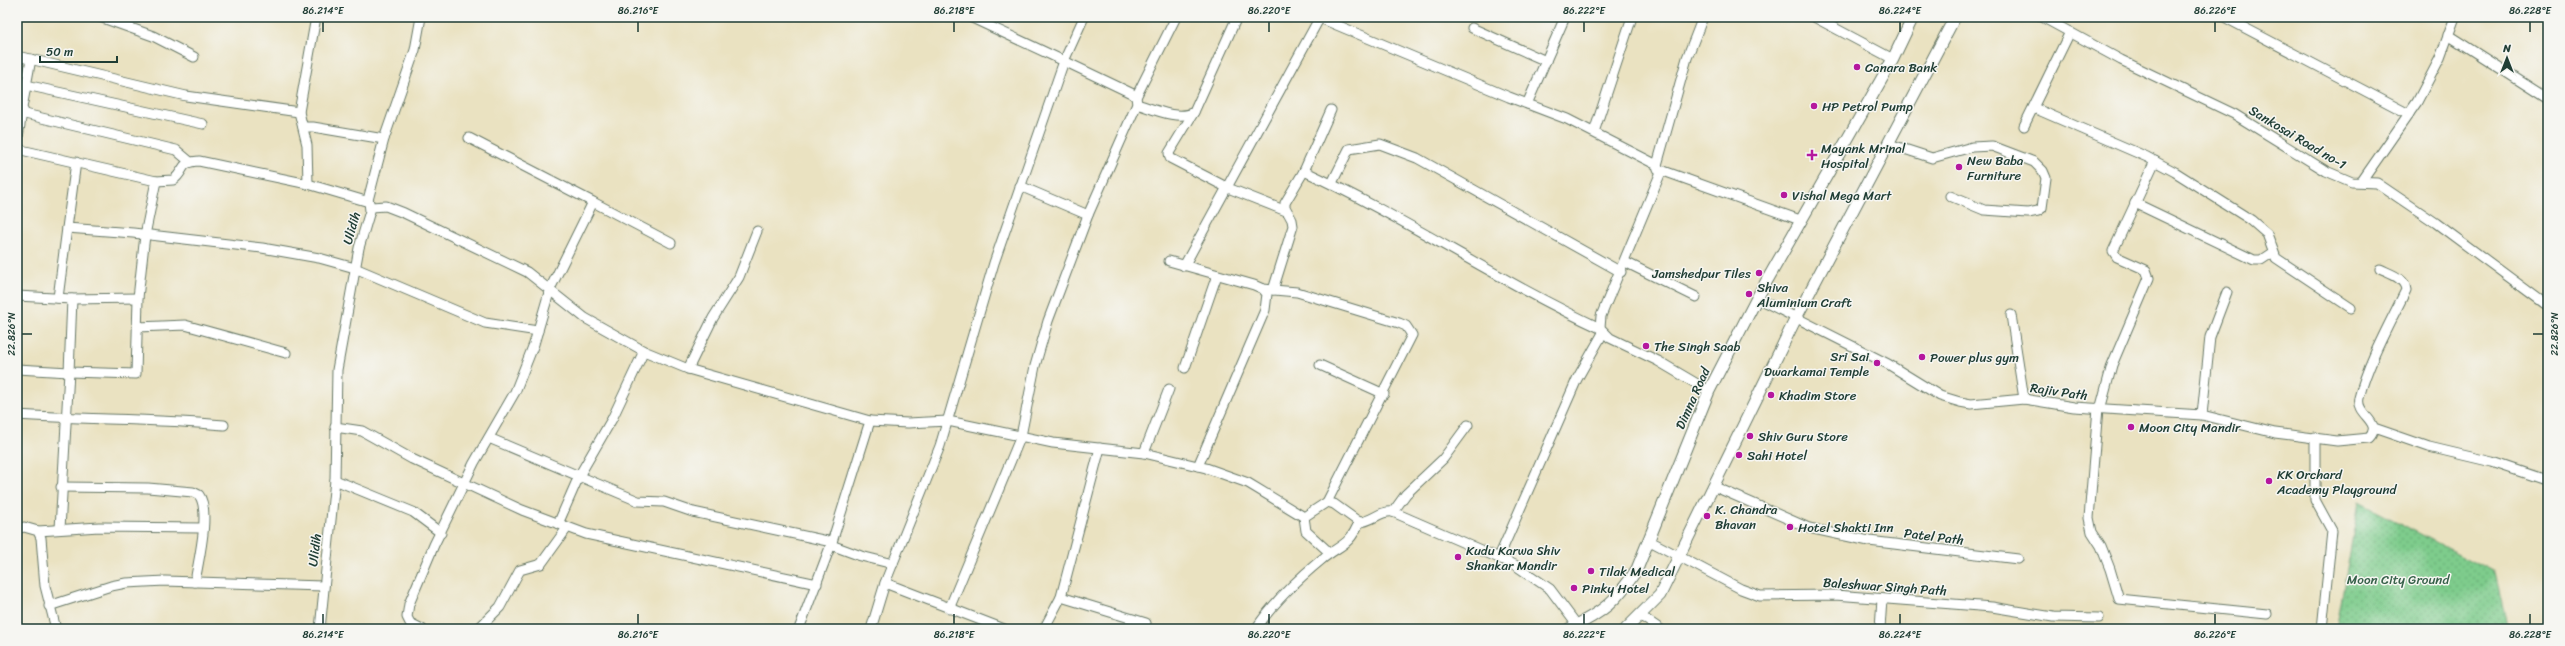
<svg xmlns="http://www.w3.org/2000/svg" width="2565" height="646" font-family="Sriracha,sans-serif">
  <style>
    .park { fill: url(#park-dots); stroke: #4e8460 }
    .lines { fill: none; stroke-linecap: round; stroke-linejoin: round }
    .minor-casing { stroke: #667765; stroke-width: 11 }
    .tertiary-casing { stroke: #667765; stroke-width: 13 }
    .minor { stroke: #fff; stroke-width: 9 }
    .tertiary { stroke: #fff; stroke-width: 11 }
    .ticks { fill: none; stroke: #1f3d34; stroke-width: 1.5 }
    .poi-dot { fill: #b5179e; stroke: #f6f6f2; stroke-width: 1.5 }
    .labels { text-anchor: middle; stroke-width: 3; stroke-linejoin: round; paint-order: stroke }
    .poi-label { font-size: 13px; fill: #1f3d34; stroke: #f6f6f2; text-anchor: start }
    .street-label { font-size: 13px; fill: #1f3d34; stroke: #f6f6f2 }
    .park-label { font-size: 13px; fill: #37614a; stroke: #f6f6f2 }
    .neatline { fill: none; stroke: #1f3d34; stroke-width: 1.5 }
    .ticks-label { font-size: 10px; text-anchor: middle; fill: #1f3d34 }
  </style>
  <defs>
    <pattern id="park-dots" width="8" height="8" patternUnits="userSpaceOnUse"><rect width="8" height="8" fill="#7ecc8c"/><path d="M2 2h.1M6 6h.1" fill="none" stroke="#67a773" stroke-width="1.8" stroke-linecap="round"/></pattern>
  </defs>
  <rect width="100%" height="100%" fill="#f6f6f2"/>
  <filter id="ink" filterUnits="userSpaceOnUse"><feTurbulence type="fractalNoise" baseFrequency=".025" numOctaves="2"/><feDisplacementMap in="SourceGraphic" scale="8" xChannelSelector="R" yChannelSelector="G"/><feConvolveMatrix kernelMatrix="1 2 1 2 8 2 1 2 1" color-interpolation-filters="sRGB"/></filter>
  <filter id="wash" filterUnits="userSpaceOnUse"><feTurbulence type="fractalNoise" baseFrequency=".012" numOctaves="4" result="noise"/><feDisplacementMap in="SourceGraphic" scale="16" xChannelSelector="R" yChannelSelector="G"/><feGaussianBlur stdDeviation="0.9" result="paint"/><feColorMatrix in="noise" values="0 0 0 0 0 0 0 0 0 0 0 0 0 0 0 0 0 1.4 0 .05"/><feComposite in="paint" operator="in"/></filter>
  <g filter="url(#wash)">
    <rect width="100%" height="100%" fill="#eae2c1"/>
    <polygon class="park" points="2359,502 2495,573 2508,629 2336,629"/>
  </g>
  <g filter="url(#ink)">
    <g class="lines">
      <g class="minor-casing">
        <g id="minor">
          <polyline points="100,17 153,36 194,57"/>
          <polyline points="1084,17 1064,61 1131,93 1136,97 1137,104 1088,215"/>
          <polyline points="1703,17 1687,58 1657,165 1658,169 1800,220"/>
          <polyline points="1814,17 1893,59"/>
          <polyline points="2042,17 2121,60 2234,114 2326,171 2352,182 2377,183 2436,223 2548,306"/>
          <polyline points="2224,17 2409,114"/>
          <polyline points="1320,18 1509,97 1567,119 1657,165"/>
          <polyline points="1472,28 1546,61"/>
          <polyline points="2448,35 2548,99"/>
          <polyline points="17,56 186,96 299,112"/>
          <polyline points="31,59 22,108 25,114 176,150 189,161"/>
          <polyline points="26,85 203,124"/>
          <polyline points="1136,97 1176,17"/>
          <path d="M1137 104C1153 109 1179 121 1194 112L1237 17"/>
          <polyline points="1527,104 1565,17"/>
          <polyline points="2034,108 2147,157 2175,172 2251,220 2267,234 2276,258 2351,308"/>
          <polyline points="1194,112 1169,153 1170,158 1228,188 1286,211"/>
          <polyline points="2024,126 2070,32"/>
          <polyline points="303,127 313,127 384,139"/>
          <polyline points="1594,132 1632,17"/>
          <polyline points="469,138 593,202"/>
          <polyline points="17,144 22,112"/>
          <polyline points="1889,144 1932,158 1972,147 1992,146 2034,162 2043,171 2046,178 2042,208 2038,211 2028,213 1984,210 1950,196"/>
          <path d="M17 149 156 181 173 180C186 171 178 162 199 161L308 184 369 202 370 211 359 248 337 370 335 480 320 629"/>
          <polyline points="2155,161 2113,251 2117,257 2146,270 2149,278 2112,365 2101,406 2098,408 2089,518 2092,532 2101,546 2110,569 2119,599 2267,614"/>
          <polyline points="76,162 67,228 133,233 262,248 319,258 355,268 485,323 538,331"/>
          <path d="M1304 171C1406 218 1499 281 1600 328"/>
          <polyline points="1661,172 1601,316 1600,328 1610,338 1658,361 1709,391"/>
          <polyline points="2362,181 2417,102 2440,58 2455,17"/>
          <polyline points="1332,183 1349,149 1380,144 1417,158 1621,272"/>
          <polyline points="308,184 307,145 299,112 316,17"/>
          <polyline points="368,200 384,139 415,50 421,17"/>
          <polyline points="2135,203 2254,260 2261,260 2273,252"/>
          <polyline points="371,207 386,206 404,213 527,272 585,318 644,351 688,369 870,421 832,542 799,629"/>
          <polyline points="1169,261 1254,285 1263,289 1267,294 1265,310 1198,466"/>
          <polyline points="1625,262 1696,297"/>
          <polyline points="1184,266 1320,17"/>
          <polyline points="1263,289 1297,292 1399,323 1406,326 1412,335 1327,502"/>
          <polyline points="1273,290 1293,226 1292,220 1285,207 1285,203 1304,171 1331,110"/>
          <polyline points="17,296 72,299 138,298"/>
          <polyline points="58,298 67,228"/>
          <path d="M1757 298 1888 364 1940 396 1960 402 1971 404 2024 399 2074 407 2202 415 2275 433 2337 441 2369 438C2384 422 2355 415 2359 398 2368 362 2390 323 2406 290 2405 278 2390 274 2380 269"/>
          <polyline points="72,299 69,372 136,374 138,298 145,235 156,181"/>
          <polyline points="2011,315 2024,399"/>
          <polyline points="138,327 185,325 286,353"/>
          <polyline points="1320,365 1384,394"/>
          <polyline points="1185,368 1217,275"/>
          <polyline points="17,369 69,372 60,529"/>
          <polyline points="688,369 713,318 739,277 757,231"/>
          <path d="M17 415C86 420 155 418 224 425"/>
          <polyline points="2202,415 2210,337 2227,292"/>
          <path d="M870 421 908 423 948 421 1053 443 1144 453 1206 468 1248 483 1304 517 1327 502 1334 504 1359 522C1372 522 1380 510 1393 512L1515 565 1550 589 1577 625"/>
          <polyline points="335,427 362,431 412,459 522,510 586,534 817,584"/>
          <polyline points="2374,428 2429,447 2492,462 2548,481"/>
          <polyline points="2315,437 2315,500 2332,531 2322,629"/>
          <polyline points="489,438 638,501 664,502 693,512 832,542"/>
          <polyline points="1144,453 1169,389"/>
          <polyline points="335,480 413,512 441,533"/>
          <polyline points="1713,486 1809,528 1869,541 2018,559"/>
          <path d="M61 487 148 488 193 492 199 495C211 511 198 562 195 582"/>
          <polyline points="1393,512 1406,494 1443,459 1468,425"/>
          <polyline points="1304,517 1306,531 1330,553"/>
          <polyline points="558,524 579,476 612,419 644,351"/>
          <polyline points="17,529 24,527 38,531 41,538 45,586 56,629"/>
          <polyline points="38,531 99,527 203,528"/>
          <polyline points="1648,540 1741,589 1760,596 1835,595 1992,607 2053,617 2099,618"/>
          <polyline points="831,545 861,556 893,564"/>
          <polyline points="1499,557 1577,379 1603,333"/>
          <polyline points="885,583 1004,629"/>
          <polyline points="1061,597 1100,448"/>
          <polyline points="49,606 111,586 126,583 165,581 323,586"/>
          <polyline points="949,609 1021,436 1035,366 1048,321 1088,215 1020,186"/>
          <polyline points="1641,616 1660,629"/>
          <polyline points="422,629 410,623 407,617 409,604 434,545 474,463 515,392 534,344 550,289 593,202 671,243"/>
          <polyline points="478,629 500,607 520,570 541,564 567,528"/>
          <polyline points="871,629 885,583 940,446 994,263 1064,61 970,17"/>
          <polyline points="1044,629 1061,597 1146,623"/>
          <path d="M1256 629C1272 604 1298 579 1321 560 1339 545 1350 546 1359 522"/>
          <polyline points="1880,629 1882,599"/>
        </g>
      </g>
      <g class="tertiary-casing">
        <g id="tertiary">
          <path d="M1569 629C1603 612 1616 602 1637 569L1709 391 1757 298 1893 59 1913 17"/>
          <polyline points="1626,629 1660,595 1796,318 1955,17"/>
        </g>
      </g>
      <use href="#minor" class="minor"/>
      <use href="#tertiary" class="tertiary"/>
    </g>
  </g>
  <path class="ticks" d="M323 22V32M638 22V32M954 22V32M1269 22V32M1584 22V32M1900 22V32M2215 22V32M2530 22V32M22 334H32M2533 334H2543M323 614V624M638 614V624M954 614V624M1269 614V624M1584 614V624M1900 614V624M2215 614V624M2530 614V624"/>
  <g class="poi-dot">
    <circle cx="1857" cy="67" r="4"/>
    <circle cx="1814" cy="106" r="4"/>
    <path d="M1810 149h4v4h4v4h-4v4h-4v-4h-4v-4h4z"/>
    <circle cx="1959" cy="167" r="4"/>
    <circle cx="1784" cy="195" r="4"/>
    <circle cx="1759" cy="273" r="4"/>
    <circle cx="1749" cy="294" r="4"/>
    <circle cx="1646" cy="346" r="4"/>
    <circle cx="1922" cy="357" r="4"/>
    <circle cx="1877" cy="363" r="4"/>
    <circle cx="1771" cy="395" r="4"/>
    <circle cx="2131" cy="427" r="4"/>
    <circle cx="1750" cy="436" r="4"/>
    <circle cx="1739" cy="455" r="4"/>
    <circle cx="2269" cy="481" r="4"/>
    <circle cx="1707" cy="516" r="4"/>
    <circle cx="1790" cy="527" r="4"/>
    <circle cx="1458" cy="557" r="4"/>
    <circle cx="1591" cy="571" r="4"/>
    <circle cx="1574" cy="588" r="4"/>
  </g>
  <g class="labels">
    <g class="poi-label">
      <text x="1865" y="72">Canara Bank</text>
      <text x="1822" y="111">HP Petrol Pump</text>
      <text x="1821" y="153">Mayank Mrinal<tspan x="1821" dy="15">Hospital</tspan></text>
      <text x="1967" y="165">New Baba<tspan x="1967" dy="15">Furniture</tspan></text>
      <text x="1792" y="200">Vishal Mega Mart</text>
      <text x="1751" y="278" text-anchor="end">Jamshedpur Tiles</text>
      <text x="1757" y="292">Shiva<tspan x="1757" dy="15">Aluminium Craft</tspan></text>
      <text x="1654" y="351">The Singh Saab</text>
      <text x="1869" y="361" text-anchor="end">Sri Sai<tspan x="1869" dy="15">Dwarkamai Temple</tspan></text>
      <text x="1930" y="362">Power plus gym</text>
      <text x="1779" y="400">Khadim Store</text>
      <text x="2139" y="432">Moon City Mandir</text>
      <text x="1758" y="441">Shiv Guru Store</text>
      <text x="1747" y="460">Sahi Hotel</text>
      <text x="2277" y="479">KK Orchard<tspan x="2277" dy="15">Academy Playground</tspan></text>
      <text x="1715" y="514">K. Chandra<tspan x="1715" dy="15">Bhavan</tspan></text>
      <text x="1798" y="532">Hotel Shakti Inn</text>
      <text x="1466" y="555">Kudu Karwa Shiv<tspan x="1466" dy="15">Shankar Mandir</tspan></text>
      <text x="1599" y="576">Tilak Medical</text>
      <text x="1582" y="593">Pinky Hotel</text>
    </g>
    <g class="street-label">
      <text transform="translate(2298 137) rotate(31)" y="5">Sankosai Road no-1</text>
      <text transform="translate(351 228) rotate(-74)" y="5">Ulidih</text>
      <text transform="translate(2059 391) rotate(8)" y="5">Rajiv Path</text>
      <text transform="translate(1692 398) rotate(-66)" y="5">Dimna Road</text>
      <text transform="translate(1934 536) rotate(7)" y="5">Patel Path</text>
      <text transform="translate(314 550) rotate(-83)" y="5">Ulidih</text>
      <text transform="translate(1885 586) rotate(4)" y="5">Baleshwar Singh Path</text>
    </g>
    <g class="park-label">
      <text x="2398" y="584">Moon City Ground</text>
    </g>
  </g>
  <rect width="2565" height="646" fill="none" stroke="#f6f6f2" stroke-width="44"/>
  <g transform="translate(2507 58)" stroke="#f6f6f2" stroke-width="3" paint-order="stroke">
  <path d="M0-3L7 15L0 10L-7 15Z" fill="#1f3d34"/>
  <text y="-6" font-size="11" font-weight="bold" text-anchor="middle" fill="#1f3d34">N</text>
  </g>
  <path d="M40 56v6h77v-6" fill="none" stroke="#1f3d34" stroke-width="2"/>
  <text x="46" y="56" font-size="12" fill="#1f3d34" stroke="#f6f6f2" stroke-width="3" paint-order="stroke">50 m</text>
  <rect x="22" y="22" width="2521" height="602" class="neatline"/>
  <g class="ticks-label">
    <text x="323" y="14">86.214°E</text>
    <text x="638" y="14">86.216°E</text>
    <text x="954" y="14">86.218°E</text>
    <text x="1269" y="14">86.220°E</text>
    <text x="1584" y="14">86.222°E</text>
    <text x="1900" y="14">86.224°E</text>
    <text x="2215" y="14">86.226°E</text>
    <text x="2530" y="14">86.228°E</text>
    <text transform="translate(11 334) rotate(-90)" y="4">22.826°N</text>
    <text transform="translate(2554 334) rotate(-90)" y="4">22.826°N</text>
    <text x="323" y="638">86.214°E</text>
    <text x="638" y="638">86.216°E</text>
    <text x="954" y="638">86.218°E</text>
    <text x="1269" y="638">86.220°E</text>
    <text x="1584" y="638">86.222°E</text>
    <text x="1900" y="638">86.224°E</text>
    <text x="2215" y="638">86.226°E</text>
    <text x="2530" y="638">86.228°E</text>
  </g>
</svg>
